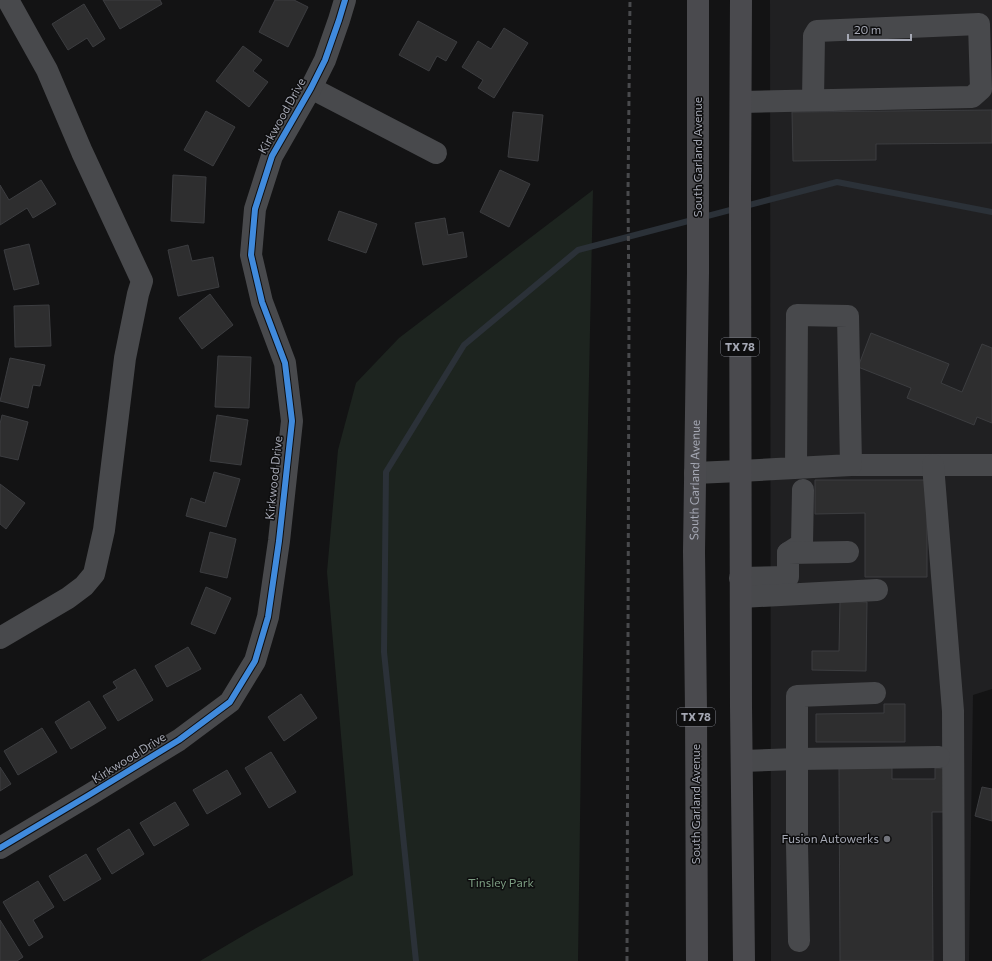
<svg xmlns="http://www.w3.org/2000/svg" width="992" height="961" font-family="Commissioner,sans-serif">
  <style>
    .built { fill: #202022 }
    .green { fill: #1d241f }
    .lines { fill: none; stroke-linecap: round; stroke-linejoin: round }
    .stream { stroke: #2b3138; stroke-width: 6 }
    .building { fill: #2e2e2f; stroke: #3c3d40 }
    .minor { stroke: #48494c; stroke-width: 22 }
    .major { stroke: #4a4a4e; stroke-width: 22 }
    .rail { stroke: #494a4d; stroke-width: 3; stroke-dasharray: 5 4; stroke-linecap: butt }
    .cycleway-casing { stroke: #0e0e0f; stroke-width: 8 }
    .cycleway { stroke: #408adc; stroke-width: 6 }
    .poi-dot { fill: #72747c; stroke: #0e0e0f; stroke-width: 1.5 }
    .labels { text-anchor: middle; stroke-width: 3; stroke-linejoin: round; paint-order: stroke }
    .shield { fill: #0e0e0f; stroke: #787a82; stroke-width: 1 }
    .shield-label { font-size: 11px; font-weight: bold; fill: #a5a8b4 }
    .street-label { font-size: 12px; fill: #a5a8b4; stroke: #0e0e0f }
    .poi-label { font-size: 12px; fill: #a5a8b4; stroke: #0e0e0f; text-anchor: end }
    .park-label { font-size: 12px; fill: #7d9e83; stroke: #0e0e0f }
  </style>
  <rect width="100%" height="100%" fill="#131314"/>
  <polygon class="built" points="770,0 992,0 992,689 973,695 969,961 771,961"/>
  <polygon class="green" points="593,190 581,751 578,961 200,961 251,931 353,875 327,572 338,450 356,383 399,338"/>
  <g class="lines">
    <polyline class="stream" points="416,961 384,652 386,472 464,345 578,250 837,182 992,212"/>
  </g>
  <g class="building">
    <polygon points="103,0 160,0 162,4 120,29"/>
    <polygon points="275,0 294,0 308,7 288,47 259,32"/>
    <polygon points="84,4 105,39 93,47 87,38 68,50 52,24"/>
    <polygon points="418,21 457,42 446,61 437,56 429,71 399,55"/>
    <polygon points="504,28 528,43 494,98 478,88 483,80 462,67 478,41 491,49"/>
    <polygon points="243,46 262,60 253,71 268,82 249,107 216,81"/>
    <polygon points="992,110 992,143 876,144 876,160 793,161 792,112"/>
    <polygon points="206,111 235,127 213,166 184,150"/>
    <polygon points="513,112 543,115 538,161 508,157"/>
    <polygon points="500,170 530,184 509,227 480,212"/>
    <polygon points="173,175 206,177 204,223 171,221"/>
    <polygon points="41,180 56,204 33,218 27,208 0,225 0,185 9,200"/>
    <polygon points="339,211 377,224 366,253 328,240"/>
    <polygon points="445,218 448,235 463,232 467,257 423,265 415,223"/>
    <polygon points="29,244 39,284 14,290 4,250"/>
    <polygon points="188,245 192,261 213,257 219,287 178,296 168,250"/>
    <polygon points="210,294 233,325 202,349 179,318"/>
    <polygon points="49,305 51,346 15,347 14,306"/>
    <polygon points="871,333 949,364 941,383 962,392 982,344 992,348 992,423 977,417 974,425 907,398 911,388 858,367"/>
    <polygon points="218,356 251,357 249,408 215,407"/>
    <polygon points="10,358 45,365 40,386 33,385 28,408 0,401"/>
    <polygon points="2,415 28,422 18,460 0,456 0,424"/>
    <polygon points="217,415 248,420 241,465 210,461"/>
    <polygon points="214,472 240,479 226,527 186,516 191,498 205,503"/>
    <polygon points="815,480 927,480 927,577 865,577 865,513 815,514"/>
    <polygon points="0,484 25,503 6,529 0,524"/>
    <polygon points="210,532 236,539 227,578 200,572"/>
    <polygon points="206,587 231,598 215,634 191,624"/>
    <polygon points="840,601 867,602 866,671 812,670 812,651 839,651"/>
    <polygon points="188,647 201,669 167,687 155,666"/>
    <polygon points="135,669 153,700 118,721 103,696 117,688 113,682"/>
    <polygon points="301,694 317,718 284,741 268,717"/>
    <polygon points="89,701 106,728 71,749 55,722"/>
    <polygon points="884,704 905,704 905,742 816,742 816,714 884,713"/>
    <polygon points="42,728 57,752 18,775 4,751"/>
    <polygon points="271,752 296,792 269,808 245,768"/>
    <polygon points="0,767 11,784 0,791"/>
    <polygon points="892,767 892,779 935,779 935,768 952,768 952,812 932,812 933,961 840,961 839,768"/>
    <polygon points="227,770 241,794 207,814 193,790"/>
    <polygon points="982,787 992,789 992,821 975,816"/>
    <polygon points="175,802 189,825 154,846 140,823"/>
    <polygon points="129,829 144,854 112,874 97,849"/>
    <polygon points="86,854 101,879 64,901 49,876"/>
    <polygon points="38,881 54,907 33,920 43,937 29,946 3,902"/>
    <polygon points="0,920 23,957 17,961 0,961"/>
  </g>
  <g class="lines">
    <g class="minor">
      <polyline points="311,88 436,153"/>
      <polyline points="741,102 972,97 981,89 979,24 817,31 814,36 813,100"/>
      <polyline points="851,465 992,465"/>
      <polyline points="933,465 953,711 954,961"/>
      <polyline points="695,473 740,471 851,465 848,316 797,315 796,468"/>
      <polyline points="788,553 802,544 803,490"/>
      <polyline points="740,578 788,577 788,553 848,552"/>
      <polyline points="741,597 877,590"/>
      <polyline points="0,638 68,598 84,586 94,574 104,530 125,358 138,294 142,281 82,152 47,70 8,0"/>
      <polyline points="742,761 797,759 939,757"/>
      <polyline points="0,848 89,795 179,740 230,702 255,661 268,617 279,541 292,421 285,363 262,302 251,255 255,209 272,156 311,88 325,60 339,20 345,0"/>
      <polyline points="799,941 797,845 797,696 875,693"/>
    </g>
    <g class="major">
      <polyline points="741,0 740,198 741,707 744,961"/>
      <path id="s1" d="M697 961 696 710 694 552 698 273V0"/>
    </g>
    <polyline class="rail" points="627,961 629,315 628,193 630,0"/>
    <g class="cycleway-casing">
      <polyline id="cycleway" points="0,848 89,795 179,740 230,702 255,661 268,617 279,541 292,421 285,363 262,302 251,255 255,209 272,156 311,88 325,60 339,20 345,0"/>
    </g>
    <use href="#cycleway" class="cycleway"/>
  </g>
  <circle class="poi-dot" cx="887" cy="839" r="4"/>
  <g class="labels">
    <g class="shield">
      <rect x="721" y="338" width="38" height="18" rx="3"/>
      <rect x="677" y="708" width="38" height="18" rx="3"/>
    </g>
    <g class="shield-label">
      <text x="740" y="351">TX 78</text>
      <text x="696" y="721">TX 78</text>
    </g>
    <g class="street-label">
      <text transform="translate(282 116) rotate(-61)" y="4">Kirkwood Drive</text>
      <text transform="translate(698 157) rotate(-90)" y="4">South Garland Avenue</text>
      <text transform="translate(274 478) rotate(-84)" y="4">Kirkwood Drive</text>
      <text dy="4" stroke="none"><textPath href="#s1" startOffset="481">South Garland Avenue</textPath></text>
      <text transform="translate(129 758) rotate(-32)" y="4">Kirkwood Drive</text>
      <text transform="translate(696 804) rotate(-90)" y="4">South Garland Avenue</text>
    </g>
    <g class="poi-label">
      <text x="879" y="843">Fusion Autowerks</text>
    </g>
    <g class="park-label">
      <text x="501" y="887">Tinsley Park</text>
    </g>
  </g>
  <path d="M848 34v6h63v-6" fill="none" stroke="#a5a8b4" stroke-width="2"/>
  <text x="854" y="34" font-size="12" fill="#a5a8b4" stroke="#0e0e0f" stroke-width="3" paint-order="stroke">20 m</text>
</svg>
